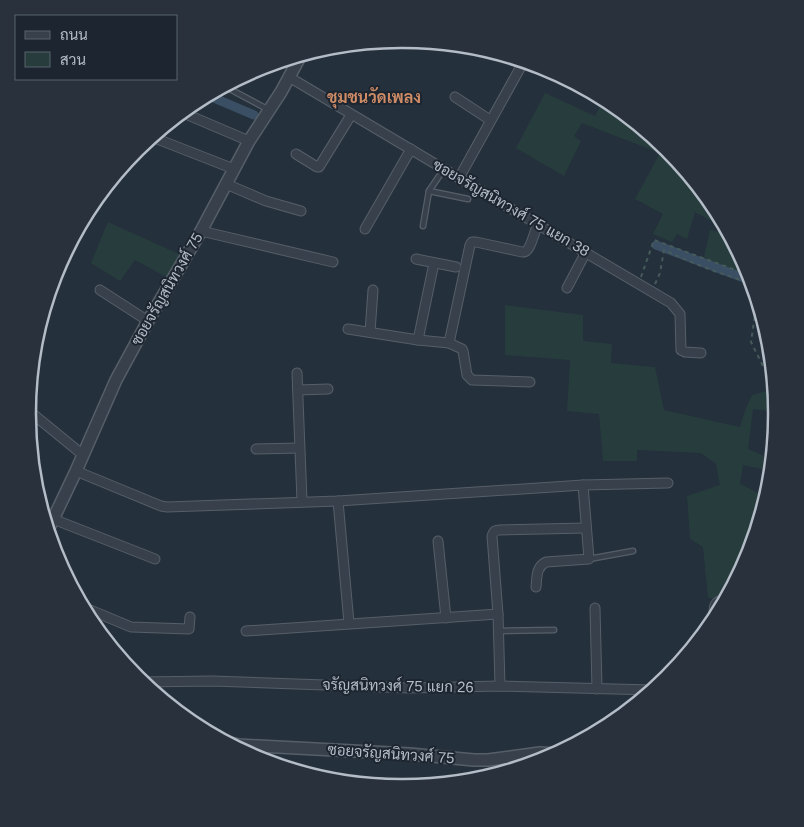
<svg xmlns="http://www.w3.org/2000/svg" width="804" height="827" font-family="Helvetica,Sarabun,sans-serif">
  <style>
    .green { fill: #273d3d }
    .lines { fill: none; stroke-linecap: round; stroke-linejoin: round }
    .canal { stroke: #3a4f63; stroke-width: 9 }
    .service-casing { stroke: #565f69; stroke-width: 7 }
    .minor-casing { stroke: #565f69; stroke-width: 11 }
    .tertiary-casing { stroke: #565f69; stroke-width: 14 }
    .path { stroke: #465a5b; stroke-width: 2; stroke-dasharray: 4 4; stroke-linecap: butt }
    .service { stroke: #38414b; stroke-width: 4.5 }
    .minor { stroke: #38414b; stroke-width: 9 }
    .tertiary { stroke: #38414b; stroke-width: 11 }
    .labels { text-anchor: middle; stroke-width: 4; stroke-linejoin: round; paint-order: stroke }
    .street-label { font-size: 15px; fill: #b3bcc7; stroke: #1d2630 }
    .neighbourhood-label { font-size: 16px; font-weight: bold; fill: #cf8c66; stroke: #1d2630 }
    .rim { fill: none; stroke: #b3bcc7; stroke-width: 2.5 }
  </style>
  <rect width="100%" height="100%" fill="#24303b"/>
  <g class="green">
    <polygon points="545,93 595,116 604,99 610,102 667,149 714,206 722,221 719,225 695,212 687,239 677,234 672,242 653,234 663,214 635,199 660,153 582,123 574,136 581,141 564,176 516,148"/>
    <polygon points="108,222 181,255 168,278 135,260 120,281 91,263"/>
    <polygon points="710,230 729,234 748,270 750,278 703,261"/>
    <polygon points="505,305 583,315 583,341 612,344 611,363 655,367 664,410 740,427 746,408 752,395 767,391 772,411 753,409 748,449 764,456 762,469 743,465 740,484 760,494 759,506 763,507 748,557 725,599 708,598 703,547 690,539 687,496 720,485 716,464 701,453 637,450 637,461 603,461 599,414 567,411 570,360 505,355"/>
  </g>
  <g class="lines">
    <g class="canal">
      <polyline points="207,95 254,115"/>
      <polyline points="656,245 744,278 751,279"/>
    </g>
    <g class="service-casing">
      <g id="service">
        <polyline points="224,86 269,110"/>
        <polyline points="429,191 468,199"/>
        <polyline points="423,226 429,191 444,169"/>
        <polyline points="589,559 633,551"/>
        <polyline points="499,631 554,630"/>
      </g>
    </g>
    <g class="minor-casing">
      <g id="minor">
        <polyline points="511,57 522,63"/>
        <polyline points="289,77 459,178 671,303 680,314 681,350 685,352 701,353"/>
        <polyline points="455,97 490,120"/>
        <polyline points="181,112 249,141"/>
        <polyline points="152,137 234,169"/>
        <polyline points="296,154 317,167 319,167 351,115"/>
        <polyline points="459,178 524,61"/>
        <polyline points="226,184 266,201 301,211"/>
        <polyline points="365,229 411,149"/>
        <polyline points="201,231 333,262"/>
        <polyline points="416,259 456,267"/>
        <polyline points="567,288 586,252"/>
        <polyline points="100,290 148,321"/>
        <polyline points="348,329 418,340 449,343 462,349 463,351 467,375 472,380 530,382"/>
        <polyline points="370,332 373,290"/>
        <polyline points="418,340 434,263"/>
        <path d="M449 343 470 245 472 242H476L522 252C524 252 525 252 526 251 531 248 535 230 538 224"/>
        <polyline points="297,373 302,501"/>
        <polyline points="298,390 328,389"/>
        <polyline points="28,410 83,455"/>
        <polyline points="256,449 299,448"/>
        <polyline points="76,471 161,506 167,507 338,501 583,485 668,483"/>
        <polyline points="338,501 349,623"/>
        <polyline points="53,519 155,559"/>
        <polyline points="438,541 446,618"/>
        <path d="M536 587C537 577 536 567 546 562L589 559 583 485"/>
        <polyline points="83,607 131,627 189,629 190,617"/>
        <polyline points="595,608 597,689"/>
        <path d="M714 620C714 610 712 600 725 600"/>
        <polyline points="246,631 498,614"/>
        <polyline points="142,682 212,681 410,688 500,686 653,690"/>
        <path d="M500 686 498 614 492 536C493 532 495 530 499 530L586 528"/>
      </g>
    </g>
    <g class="tertiary-casing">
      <g id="tertiary">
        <polyline points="48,530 76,471 116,380 148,321 201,231 249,141 281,92 301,55"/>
        <polyline points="226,742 239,745 410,754 474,760 488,760 540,753 556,754"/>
      </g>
    </g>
    <g class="path">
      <polyline points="641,277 654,240 749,275"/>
      <path d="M655 284 660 273 664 250C692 263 722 275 752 283"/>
      <polyline points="757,301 751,342 770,380 774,393"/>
    </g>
    <use href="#service" class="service"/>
    <use href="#minor" class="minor"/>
    <use href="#tertiary" class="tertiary"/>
  </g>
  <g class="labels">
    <g class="street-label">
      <text transform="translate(511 208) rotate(30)" y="5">ซอยจรัญสนิทวงศ์ 75 แยก 38</text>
      <text transform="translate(167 289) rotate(-60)" y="5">ซอยจรัญสนิทวงศ์ 75</text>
      <text transform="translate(398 686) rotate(1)" y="5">จรัญสนิทวงศ์ 75 แยก 26</text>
      <text transform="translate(391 754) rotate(4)" y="5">ซอยจรัญสนิทวงศ์ 75</text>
    </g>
    <g class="neighbourhood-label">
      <text x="374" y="103">ชุมชนวัดเพลง</text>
    </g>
  </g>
  <path d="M0 0H804V827H0ZM401 48H403A365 365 0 0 1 768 413V414A365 365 0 0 1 403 779H401A365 365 0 0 1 36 414V413A365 365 0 0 1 401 48Z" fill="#29323c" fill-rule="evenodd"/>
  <path class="rim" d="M401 48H403A365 365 0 0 1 768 413V414A365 365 0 0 1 403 779H401A365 365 0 0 1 36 414V413A365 365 0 0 1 401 48Z"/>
  <rect x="15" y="15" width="162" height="65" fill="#1d2630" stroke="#59626c"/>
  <rect x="25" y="31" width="25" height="8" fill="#38414b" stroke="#59626c"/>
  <text x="60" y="40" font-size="15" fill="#b3bcc7">ถนน</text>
  <rect x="25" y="52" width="25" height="15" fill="#273d3d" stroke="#59626c"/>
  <text x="60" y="65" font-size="15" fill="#b3bcc7">สวน</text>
</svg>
